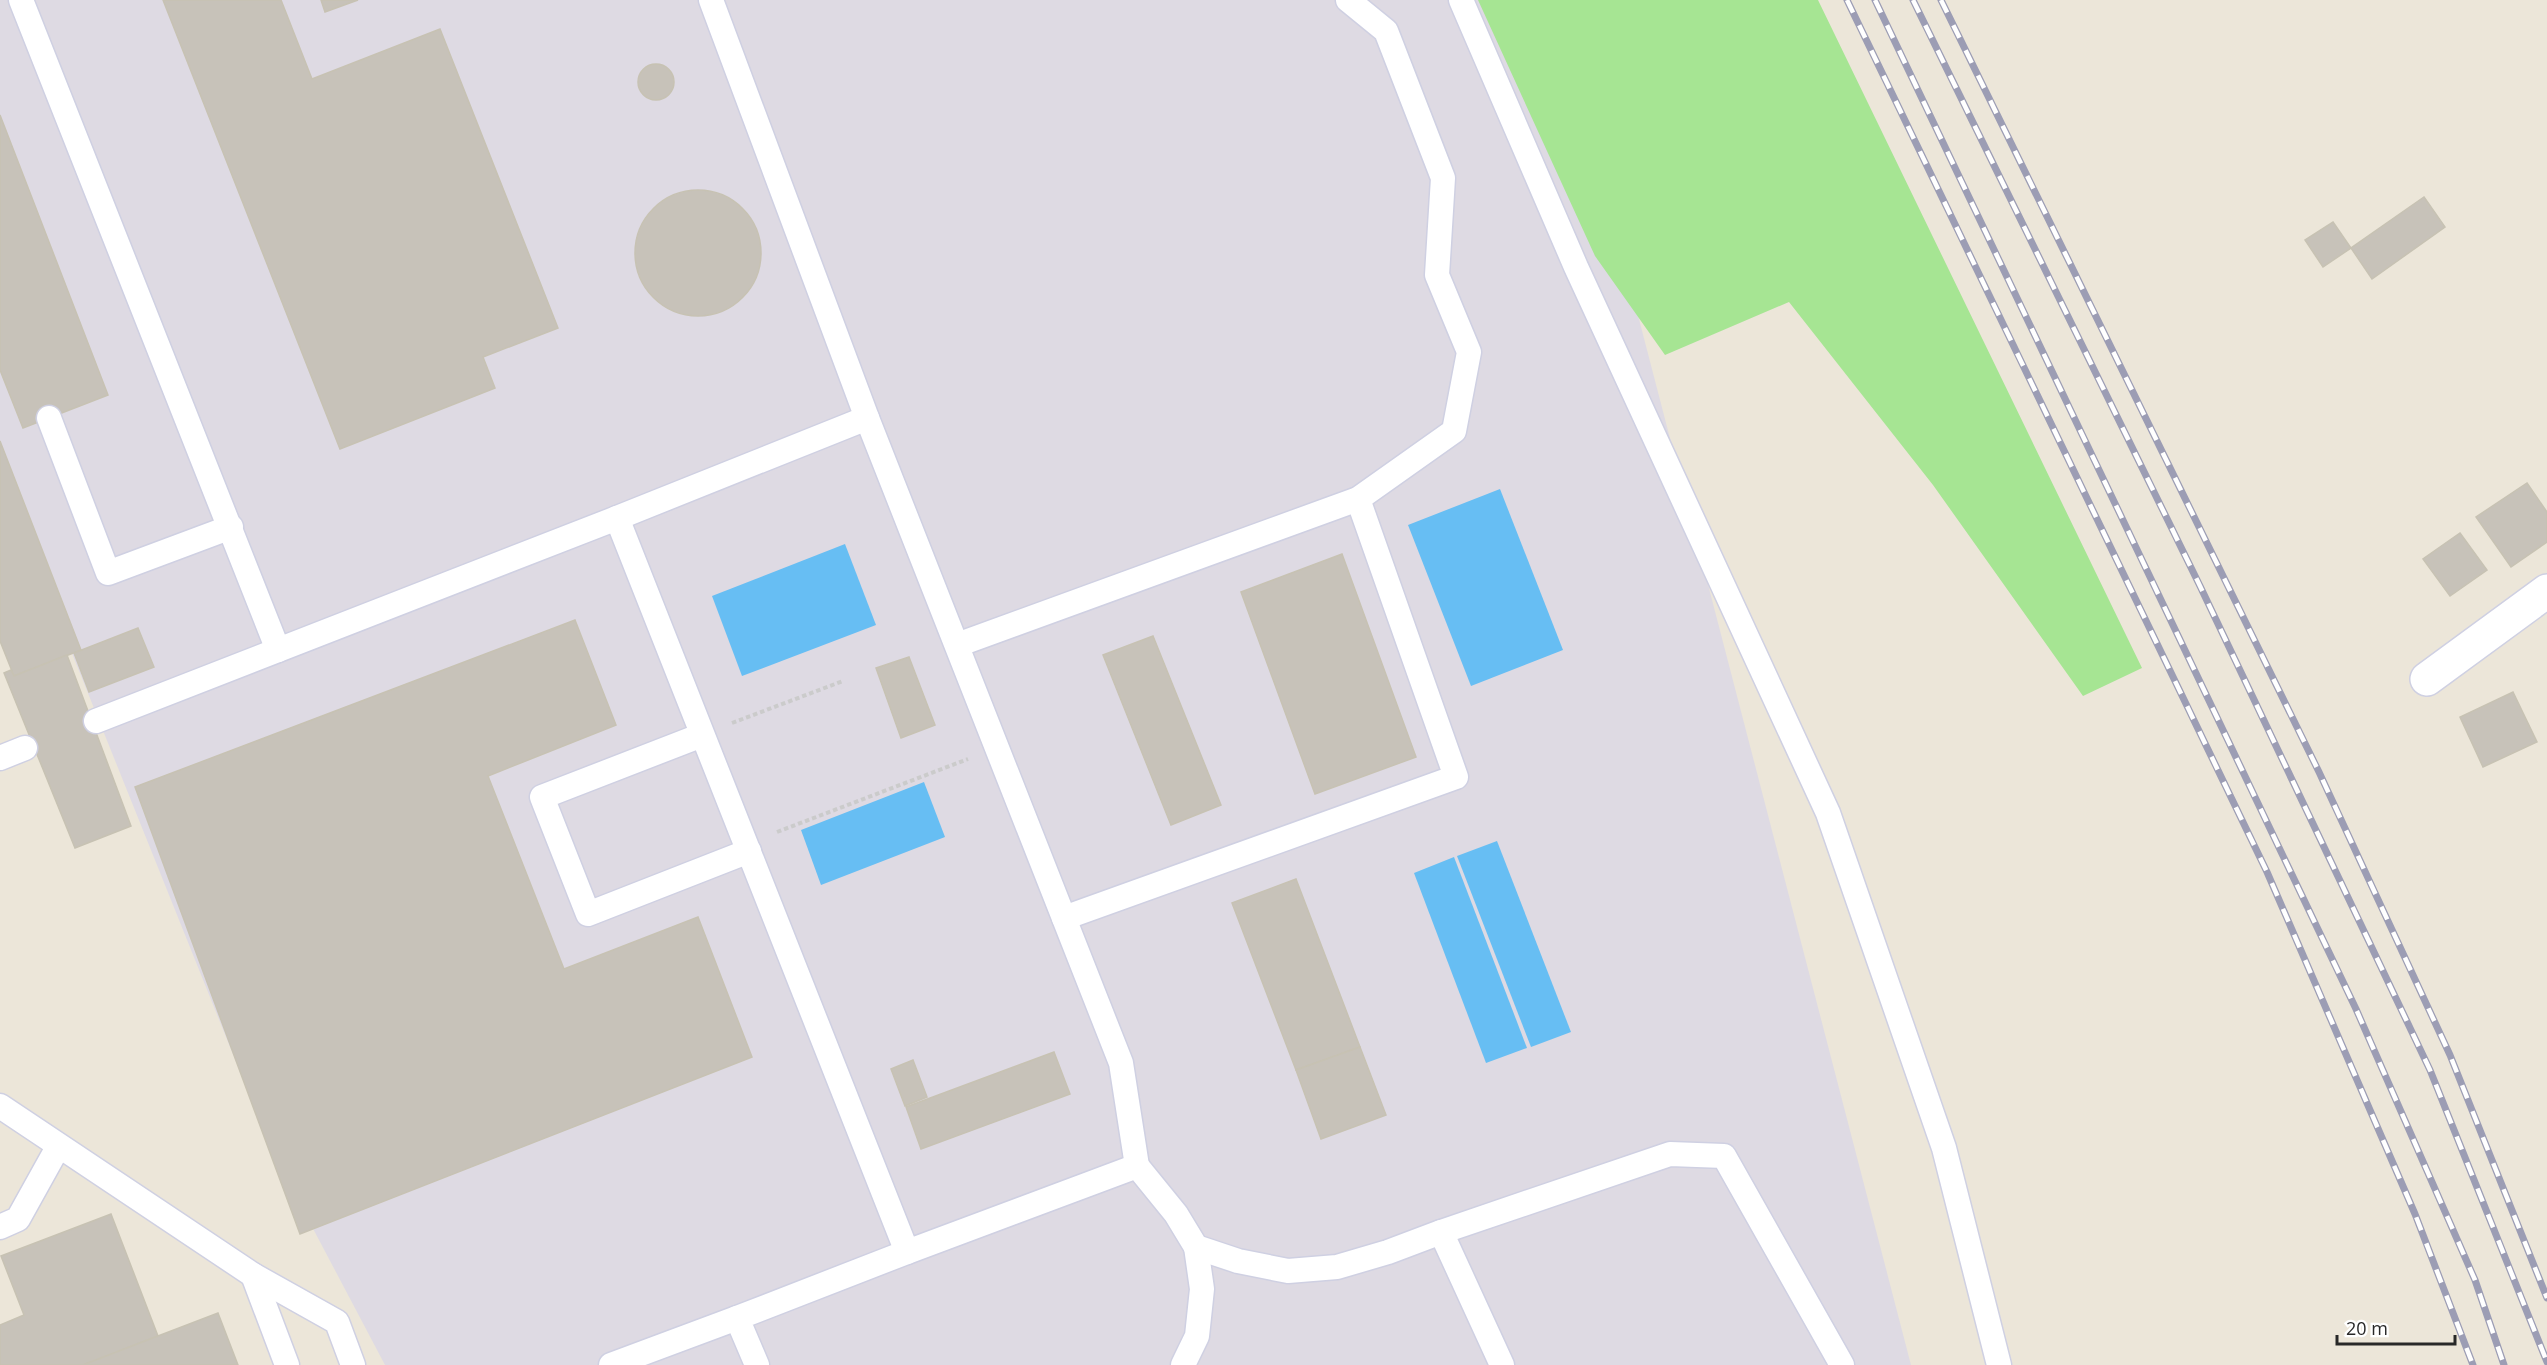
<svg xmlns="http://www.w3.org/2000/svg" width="2547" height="1365" font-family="'Open Sans',sans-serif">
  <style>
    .industrial { fill: #dedae3 }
    .green { fill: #a6e593 }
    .water { fill: #67bef3 }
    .building { fill: #c7c2b9; stroke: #c7c2b3; stroke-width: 1.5 }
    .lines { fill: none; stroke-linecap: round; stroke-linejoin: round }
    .lane-casing { stroke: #cfd0e2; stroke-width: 27 }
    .street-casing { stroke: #cfd0e2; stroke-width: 36 }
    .path { stroke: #cbcbcb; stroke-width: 4; stroke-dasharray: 4.5 3; stroke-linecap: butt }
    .lane { stroke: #fff; stroke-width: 24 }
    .street { stroke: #fff; stroke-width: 33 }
    .rail-casing { stroke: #9c9db4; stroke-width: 7 }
    .rail { stroke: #fff; stroke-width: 4.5; stroke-dasharray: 14; stroke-linecap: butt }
  </style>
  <rect width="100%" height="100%" fill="#ece6d9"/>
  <polygon class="industrial" points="0,0 1556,0 1911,1365 385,1365 271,1149 0,474"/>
  <polygon class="green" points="1478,0 1818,0 2142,668 2083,696 1933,485 1789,302 1665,355 1595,256"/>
  <g class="water">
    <polygon points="1500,489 1563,650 1471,686 1408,525"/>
    <polygon points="845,544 876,625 742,676 712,596"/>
    <polygon points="924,782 945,837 821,885 801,830"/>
    <polygon points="1497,841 1571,1032 1531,1047 1457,856"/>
    <polygon points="1454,857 1527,1048 1486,1063 1414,873"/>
  </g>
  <g class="building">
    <polygon points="163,0 281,0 312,79 440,29 558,328 483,357 495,388 340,449"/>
    <polygon points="321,0 358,0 325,12"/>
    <circle cx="656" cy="82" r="18"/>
    <polygon points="0,115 108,395 23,428 0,370"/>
    <circle cx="698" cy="253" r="63"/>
    <polygon points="2424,197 2445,227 2372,279 2351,248"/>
    <polygon points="2333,222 2351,248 2323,267 2305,240"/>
    <polygon points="0,441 81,650 14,676 0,641"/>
    <polygon points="2527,483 2547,512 2547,542 2511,567 2476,517"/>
    <polygon points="2460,533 2487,570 2450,596 2423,559"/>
    <polygon points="1342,554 1416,757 1315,794 1241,592"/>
    <polygon points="575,620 616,725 488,776 564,969 698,917 752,1057 300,1234 135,787"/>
    <polygon points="138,628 154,667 89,692 74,653"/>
    <polygon points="1153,636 1221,805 1171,825 1103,655"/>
    <polygon points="67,655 131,826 75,848 4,673 11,670 14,676"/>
    <polygon points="909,657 935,725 901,738 876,668"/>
    <polygon points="2513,692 2537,742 2483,767 2460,717"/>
    <polygon points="1296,879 1360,1047 1296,1070 1232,903"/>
    <polygon points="1360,1047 1386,1115 1321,1139 1296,1070"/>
    <polygon points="1054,1052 1070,1094 921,1149 906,1107"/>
    <polygon points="913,1060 927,1097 905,1106 891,1069"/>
    <polygon points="111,1214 158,1336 83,1365 0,1365 0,1325 24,1315 1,1256"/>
    <polygon points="218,1313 238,1365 83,1365 158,1336"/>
  </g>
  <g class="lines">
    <g class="lane-casing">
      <g id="lane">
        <polyline points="21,0 278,650"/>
        <polyline points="711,0 867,418 1121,1063 1137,1166"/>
        <polyline points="1461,0 1576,267 1828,813 1944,1148 1999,1365"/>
        <polyline points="49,418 108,573 231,527"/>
        <polyline points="617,518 867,418"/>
        <polyline points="957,645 1358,499 1454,431 1469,352 1437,275 1443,178 1386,31 1348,0"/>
        <polyline points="96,721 617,518 907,1252 737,1318 757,1365"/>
        <polyline points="702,735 542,797 588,914 749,851"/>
        <polyline points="0,758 25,748"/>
        <polyline points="1064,918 1456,777 1358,499"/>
        <polyline points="0,1106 253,1275 337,1322 353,1365"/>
        <polyline points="0,1227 18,1219 58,1147"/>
        <polyline points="1441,1232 1670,1154 1724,1156 1842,1365"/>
        <polyline points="907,1252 1137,1166 1176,1214 1196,1247 1238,1261 1288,1271 1337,1267 1388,1252 1441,1232 1502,1365"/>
        <polyline points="253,1275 287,1365"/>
        <polyline points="611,1365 737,1318"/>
        <polyline points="1183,1365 1197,1336 1202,1289 1196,1247"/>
      </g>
    </g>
    <g class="street-casing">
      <polyline id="street" points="2427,679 2547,591"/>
    </g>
    <g class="path">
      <polyline points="732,723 843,681"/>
      <polyline points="777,832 968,759"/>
    </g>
    <use href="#lane" class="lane"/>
    <use href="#street" class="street"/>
    <g class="rail-casing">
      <g id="rail">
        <polyline points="1847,0 2267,872 2415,1214 2473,1365"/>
        <polyline points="1875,0 2356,1009 2475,1280 2504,1365"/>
        <polyline points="1913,0 2200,586 2430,1070 2547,1362"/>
        <polyline points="1941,0 2319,772 2450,1055 2547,1298"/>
      </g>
    </g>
    <use href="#rail" class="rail"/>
  </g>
  <path d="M2337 1335v9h118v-9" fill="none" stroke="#282828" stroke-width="3"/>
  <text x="2346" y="1335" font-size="18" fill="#282828" stroke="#ffffff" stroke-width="4.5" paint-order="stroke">20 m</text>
</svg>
